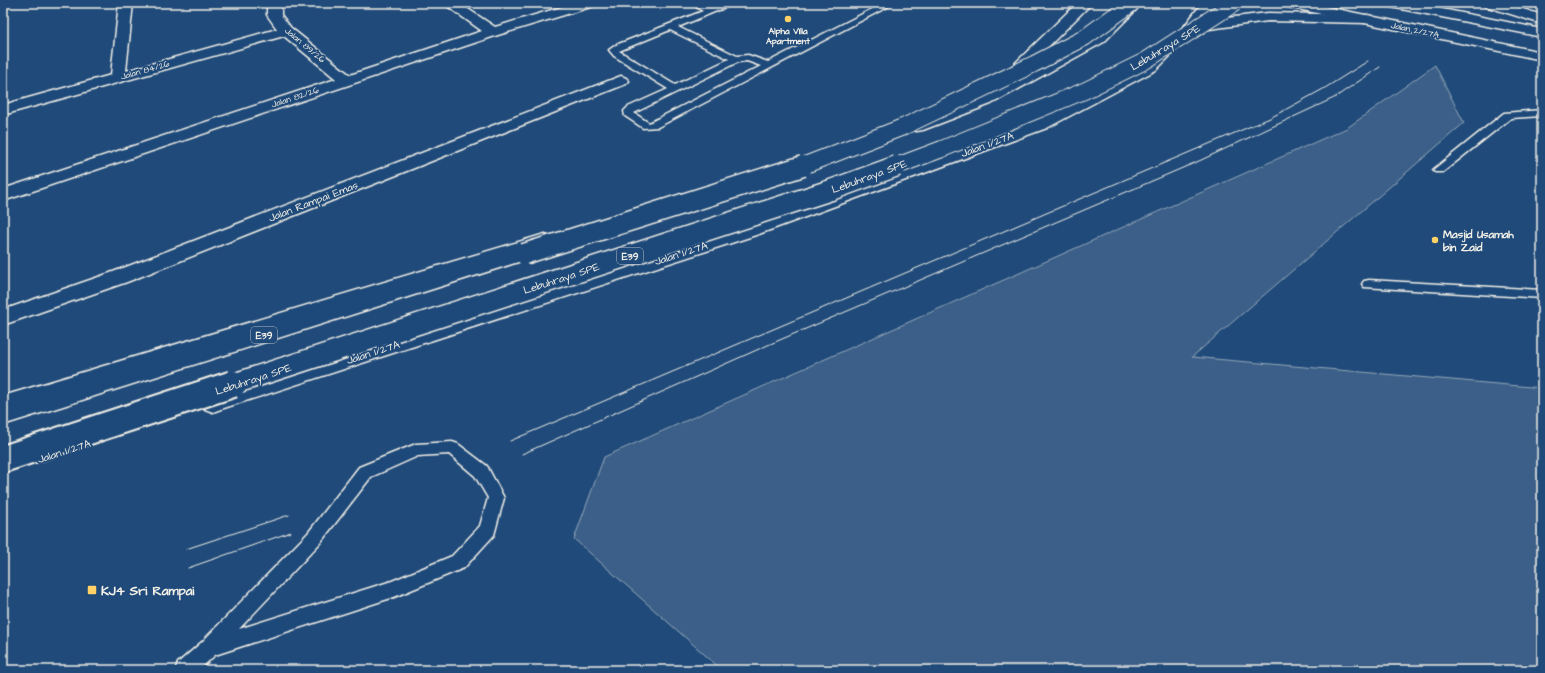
<svg xmlns="http://www.w3.org/2000/svg" width="1545" height="673" font-family="'Architects Daughter',sans-serif">
  <style>
    .green { fill: #3a5f88; stroke: #97a8b8 }
    .lines { fill: none; stroke-linecap: round; stroke-linejoin: round }
    .service-casing { stroke: #f4f1e8; stroke-width: 3 }
    .minor-casing { stroke: #f4f1e8; stroke-width: 3 }
    .secondary-casing { stroke: #f4f1e8; stroke-width: 3 }
    .primary-casing { stroke: #f4f1e8; stroke-width: 3 }
    .motorway-casing { stroke: #f4f1e8; stroke-width: 3 }
    .service { fill: #1f4a7a; fill-rule: evenodd }
    .minor { fill: #1f4a7a; fill-rule: evenodd }
    .secondary { fill: #1f4a7a; fill-rule: evenodd }
    .primary { fill: #1f4a7a; fill-rule: evenodd }
    .motorway { fill: #1f4a7a; fill-rule: evenodd }
    .tram { stroke: #f4f1e8; stroke-width: 1 }
    .motorway-bridge-far2-casing { stroke: #f4f1e8; stroke-width: 18; stroke-linecap: butt }
    .motorway-bridge-far1-casing { stroke: #f4f1e8; stroke-width: 23; stroke-linecap: butt }
    .motorway-bridge-casing { stroke: #f4f1e8; stroke-width: 30; stroke-linecap: butt }
    .motorway-bridge-far2 { stroke: #1f4a7a; stroke-width: 16 }
    .motorway-bridge-far1 { stroke: #1f4a7a; stroke-width: 20 }
    .motorway-bridge { stroke: #1f4a7a; stroke-width: 26 }
    .poi-dot { fill: #ffd166; stroke: #1f4a7a; stroke-width: 1.5 }
    .labels { text-anchor: middle; stroke-width: 3.5; stroke-linejoin: round; paint-order: stroke }
    .far-street-label { font-size: 9px; fill: #f4f1e8; stroke: #1f4a7a }
    .far-poi-label { font-size: 9px; font-weight: bold; fill: #f4f1e8; stroke: #1f4a7a }
    .shield { fill: #1f4a7a; stroke: #b4bfc7; stroke-width: 1 }
    .shield-label { font-size: 10px; font-weight: bold; fill: #f4f1e8 }
    .street-label { font-size: 11px; fill: #f4f1e8; stroke: #1f4a7a }
    .poi-label { font-size: 11px; font-weight: bold; fill: #f4f1e8; stroke: #1f4a7a; text-anchor: start }
    .near-poi-label { font-size: 13px; font-weight: bold; fill: #f4f1e8; stroke: #1f4a7a; text-anchor: start }
  </style>
  <rect width="100%" height="100%" fill="#1f4a7a"/>
  <filter id="ink" filterUnits="userSpaceOnUse"><feTurbulence type="fractalNoise" baseFrequency=".025" numOctaves="2"/><feDisplacementMap in="SourceGraphic" scale="8" xChannelSelector="R" yChannelSelector="G"/><feConvolveMatrix kernelMatrix="1 2 1 2 8 2 1 2 1" color-interpolation-filters="sRGB"/></filter>
  <g filter="url(#ink)">
    <polygon class="green" points="1435,65 1464,123 1192,357 1542,388 1542,670 722,670 574,539 604,457 1347,128"/>
    <g class="lines">
      <g class="service-casing">
        <g id="service">
          <path d="M690 3H701L711 8 724 3H736L678 27 737 56 748 55 768 62 884 3H895L658 127 643 128 625 116 624 111 628 107 668 89 614 56 609 50 616 45 703 11ZM670 30 729 59 675 85 619 51ZM747 61 761 66 651 122 649 123 634 113 738 62Z"/>
          <polygon points="1542,110 1542,116 1511,118 1443,172 1435,172 1433,170 1504,113"/>
          <polygon points="1369,280 1542,290 1542,298 1364,287 1362,284 1364,281"/>
          <path d="M452 442 458 444 487 466 504 498 494 535 464 568 394 597 215 655 199 670H175L178 663 202 642 308 533 359 467 416 444ZM449 454 475 476 488 498 480 526 452 556 392 581 239 629 320 543 371 477 418 456Z"/>
        </g>
      </g>
      <g class="minor-casing">
        <g id="minor">
          <polygon points="119,3 133,3 126,71 277,29 267,15 267,3 281,3 281,15 291,28 350,75 482,31 443,3 459,3 495,27 575,3 596,3 594,6 498,35 3,201 3,189 336,79 284,36 3,115 3,105 111,75"/>
          <polygon points="621,76 626,78 629,81 626,84 127,282 3,325 3,310 113,272"/>
        </g>
      </g>
      <g class="secondary-casing">
        <g id="secondary">
          <polygon points="1281,3 1308,3 1542,52 1542,60 1288,7 1283,6"/>
          <polygon points="1384,3 1412,3 1542,29 1542,37 1391,7 1386,6"/>
          <polygon points="1483,3 1504,3 1542,15 1542,24 1485,6"/>
        </g>
      </g>
      <g class="primary-casing">
        <g id="primary">
          <polygon points="1077,3 1092,3 1018,77 1094,36 1125,6 1135,6 1137,9 1104,42 991,104 923,130 917,131 911,130 909,126 911,122 979,98 1006,83 1002,82 999,79 1002,76"/>
          <polygon points="1202,3 1216,3 1202,21 1268,13 1367,15 1372,16 1374,19 1372,22 1367,23 1268,21 1195,31 1156,70 1047,128 759,234 221,409 213,412 205,409 201,403 205,397 745,226 1035,120 1146,64 1186,24"/>
          <polygon points="545,234 552,236 555,240 552,244 3,414 3,396"/>
        </g>
      </g>
      <g class="motorway-casing">
        <polygon id="motorway" points="524,248 531,250 534,254 531,258 3,425 3,407"/>
      </g>
      <use href="#service" class="service"/>
      <use href="#minor" class="minor"/>
      <use href="#secondary" class="secondary"/>
      <use href="#primary" class="primary"/>
      <use href="#motorway" class="motorway"/>
      <g class="tram">
        <polyline points="510,441 1270,118 1325,88 1368,61"/>
        <polyline points="522,454 768,345 1199,161 1334,98 1380,67"/>
        <polyline points="186,549 289,515"/>
        <polyline points="188,568 291,532"/>
      </g>
      <g class="motorway-bridge-far2-casing">
        <g id="motorway-bridge-far2">
          <polyline points="800,167 903,127 1034,64 1084,38 1132,3"/>
          <polyline points="894,167 942,149 1084,91 1145,61 1235,3"/>
        </g>
      </g>
      <g class="motorway-bridge-far1-casing">
        <g id="motorway-bridge-far1">
          <polyline points="524,254 803,166"/>
          <polyline points="230,385 831,190 897,166"/>
        </g>
      </g>
      <g class="motorway-bridge-casing">
        <polyline id="motorway-bridge" points="3,459 233,384"/>
      </g>
      <use href="#motorway-bridge-far2" class="motorway-bridge-far2"/>
      <use href="#motorway-bridge-far1" class="motorway-bridge-far1"/>
      <use href="#motorway-bridge" class="motorway-bridge"/>
    </g>
  </g>
  <g class="poi-dot">
    <circle cx="788" cy="19" r="4"/>
    <circle cx="1435" cy="240" r="4"/>
    <rect x="87" y="585" width="10" height="10" rx="2"/>
  </g>
  <g class="labels">
    <g class="far-street-label">
      <text transform="translate(1415 30) rotate(12)" y="3">Jalan 2/27A</text>
      <text transform="translate(305 45) rotate(40)" y="3">Jalan 89/26</text>
      <text transform="translate(145 70) rotate(-16)" y="3">Jalan 84/26</text>
      <text transform="translate(295 97) rotate(-18)" y="3">Jalan 82/26</text>
    </g>
    <g class="far-poi-label">
      <text x="788" y="34">Alpha Villa<tspan x="788" dy="10">Apartment</tspan></text>
    </g>
    <g class="shield">
      <rect x="617" y="248" width="26" height="16" rx="3"/>
      <rect x="251" y="327" width="26" height="16" rx="3"/>
    </g>
    <g class="shield-label">
      <text x="630" y="260">E39</text>
      <text x="264" y="339">E39</text>
    </g>
    <g class="street-label">
      <text transform="translate(1165 47) rotate(-31)" y="4">Lebuhraya SPE</text>
      <text transform="translate(987 144) rotate(-20)" y="4">Jalan 1/27A</text>
      <text transform="translate(869 176) rotate(-20)" y="4">Lebuhraya SPE</text>
      <text transform="translate(313 201) rotate(-21)" y="4">Jalan Rampai Emas</text>
      <text transform="translate(681 253) rotate(-18)" y="4">Jalan 1/27A</text>
      <text transform="translate(561 278) rotate(-18)" y="4">Lebuhraya SPE</text>
      <text transform="translate(373 352) rotate(-18)" y="4">Jalan 1/27A</text>
      <text transform="translate(253 379) rotate(-18)" y="4">Lebuhraya SPE</text>
      <text transform="translate(64 451) rotate(-18)" y="4">Jalan 1/27A</text>
    </g>
    <g class="poi-label">
      <text x="1443" y="238">Masjid Usamah<tspan x="1443" dy="13">bin Zaid</tspan></text>
    </g>
    <g class="near-poi-label">
      <text x="101" y="595">KJ4 Sri Rampai</text>
    </g>
  </g>
  <rect width="1545" height="673" fill="none" stroke="#1f4a7a" stroke-width="16"/>
  <rect x="8" y="8" width="1529" height="657" fill="none" stroke="#f4f1e8" stroke-width="1.5" filter="url(#ink)"/>
</svg>
